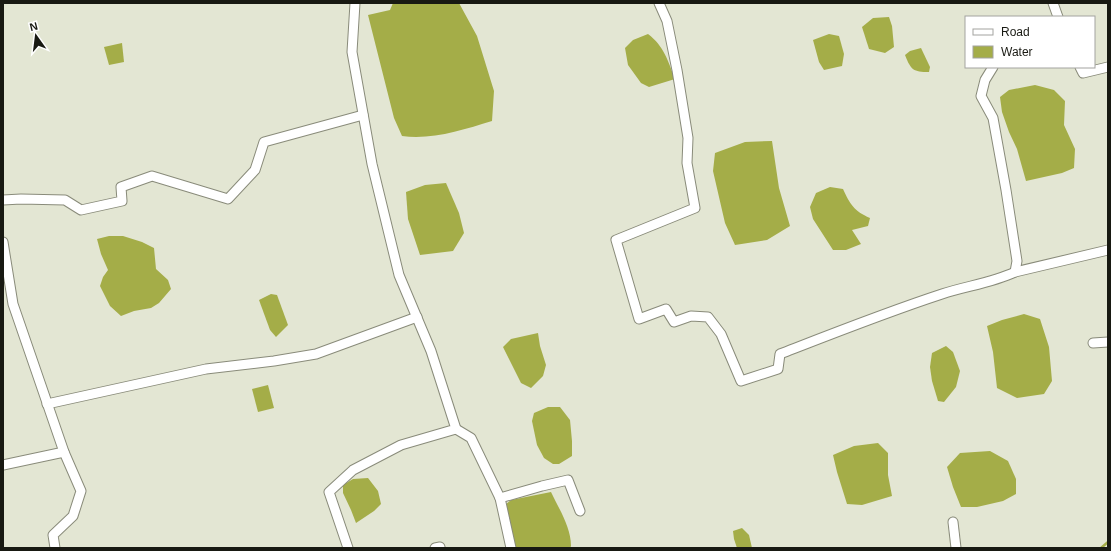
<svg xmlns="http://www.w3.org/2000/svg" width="1111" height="551" font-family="Helvetica,sans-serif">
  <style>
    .water { fill: #a4ad48 }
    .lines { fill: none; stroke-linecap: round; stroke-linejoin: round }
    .stream { stroke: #a4ad48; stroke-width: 2.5 }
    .minor-casing { stroke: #898b7a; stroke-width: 11 }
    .minor { stroke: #fff; stroke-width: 9 }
  </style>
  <rect width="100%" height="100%" fill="#e3e6d3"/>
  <g class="water">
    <path d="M393 3H459L477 36 494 91 492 121C463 130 432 140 402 136L394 118 368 15 390 10Z"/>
    <polygon points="889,17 892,26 894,47 885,53 869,49 862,27 873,18"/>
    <path d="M648 34C664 46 668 61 675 79L649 87 641 83 628 65 625 48 633 40Z"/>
    <polygon points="829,34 839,36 844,54 842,66 824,70 819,62 813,40"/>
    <polygon points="122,43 124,62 109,65 104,47"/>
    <path d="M921 48 930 67 929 72C913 72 911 70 905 55L910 51Z"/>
    <polygon points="1035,85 1054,90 1065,101 1064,125 1075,149 1074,168 1062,173 1026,181 1017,149 1009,132 1002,112 1000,97 1009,90"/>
    <polygon points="772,141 779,188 790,226 767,240 735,245 725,223 713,171 715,153 745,142"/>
    <polygon points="446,183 459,213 464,233 453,251 420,255 408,219 406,192 425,185"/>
    <path d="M830 187 843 189C850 204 854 211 870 218L868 226 852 230 861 244 846 250H833L813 219 810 207 816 193Z"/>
    <polygon points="109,236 123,236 142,242 154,248 156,269 168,280 171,289 159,303 151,308 134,311 121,316 110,306 100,286 103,277 108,270 101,254 97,239"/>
    <polygon points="271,294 277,295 288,325 276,337 270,330 259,300"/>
    <polygon points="1024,314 1040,319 1049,347 1052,381 1044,394 1017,398 997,388 993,352 987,326 1002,320"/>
    <polygon points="538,333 540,346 546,365 543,376 531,388 521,383 503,347 511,339"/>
    <polygon points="946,346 953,352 960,371 956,387 944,402 938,401 932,381 930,367 932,353"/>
    <polygon points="268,385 274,408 258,412 252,389"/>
    <polygon points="548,407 560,407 570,420 572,441 572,456 559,464 553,464 544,458 537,445 532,421 534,413"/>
    <polygon points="878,443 888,453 888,475 892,496 862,505 847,504 837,472 833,455 854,446"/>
    <polygon points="990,451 1008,461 1016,479 1016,494 1003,501 977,507 961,507 953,487 947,467 960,453"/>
    <polygon points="368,478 378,491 381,504 374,511 356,523 351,510 343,493 343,485 353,479"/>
    <path d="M551 492C559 509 571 527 571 546L570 548H516L504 514 505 505 511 500Z"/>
    <polygon points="742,528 749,535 752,548 737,548 734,539 733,531"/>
  </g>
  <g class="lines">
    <polyline class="stream" points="1101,548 1108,542"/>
    <g class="minor-casing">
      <g id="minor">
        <path d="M659 3 667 21 677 70 688 138 687 163 695 208 616 240 639 319 666 309 674 322 691 316 708 317 721 334 741 381 778 369 780 354C834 333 887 312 942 294 966 286 992 283 1015 272L1017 261 1006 190 993 118 981 96 985 80 993 67"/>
        <polyline points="1053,3 1058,17"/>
        <polyline points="1080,67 1083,73 1108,67"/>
        <polyline points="3,200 21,199 65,200 81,210 122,201 121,187 152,176 228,199 255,170 264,142 363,115"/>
        <polyline points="3,242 13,304 64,452 81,491 73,516 53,535 55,548"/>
        <polyline points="1015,272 1108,250"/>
        <polyline points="1093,343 1108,342"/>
        <polyline points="47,404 206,369 274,361 316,354 417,317"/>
        <polyline points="456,429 471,438 500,498 542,486 568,480 580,511"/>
        <polyline points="3,465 64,452"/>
        <polyline points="500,498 511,548"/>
        <polyline points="953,522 956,548"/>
        <polyline points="348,548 329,492 353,470 401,445 456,429 431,351 399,275 372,164 352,52 355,3"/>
        <polyline points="435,548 440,547"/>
      </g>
    </g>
    <use href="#minor" class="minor"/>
  </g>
  <rect width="1111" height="551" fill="none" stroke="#181912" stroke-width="8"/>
  <rect x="965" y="16" width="130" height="52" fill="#ffffff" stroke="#a3a3a0"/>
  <rect x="973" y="29" width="20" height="6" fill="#ffffff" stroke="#a3a3a0"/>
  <text x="1001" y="36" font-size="12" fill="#181912">Road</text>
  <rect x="973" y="46" width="20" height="12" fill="#a4ad48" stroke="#a3a3a0"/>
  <text x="1001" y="56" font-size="12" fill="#181912">Water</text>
  <g transform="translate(36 36) rotate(346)" stroke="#ffffff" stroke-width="3" paint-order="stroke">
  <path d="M0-3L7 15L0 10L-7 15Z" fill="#181912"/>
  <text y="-6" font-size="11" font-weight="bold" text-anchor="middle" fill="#181912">N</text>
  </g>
</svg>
